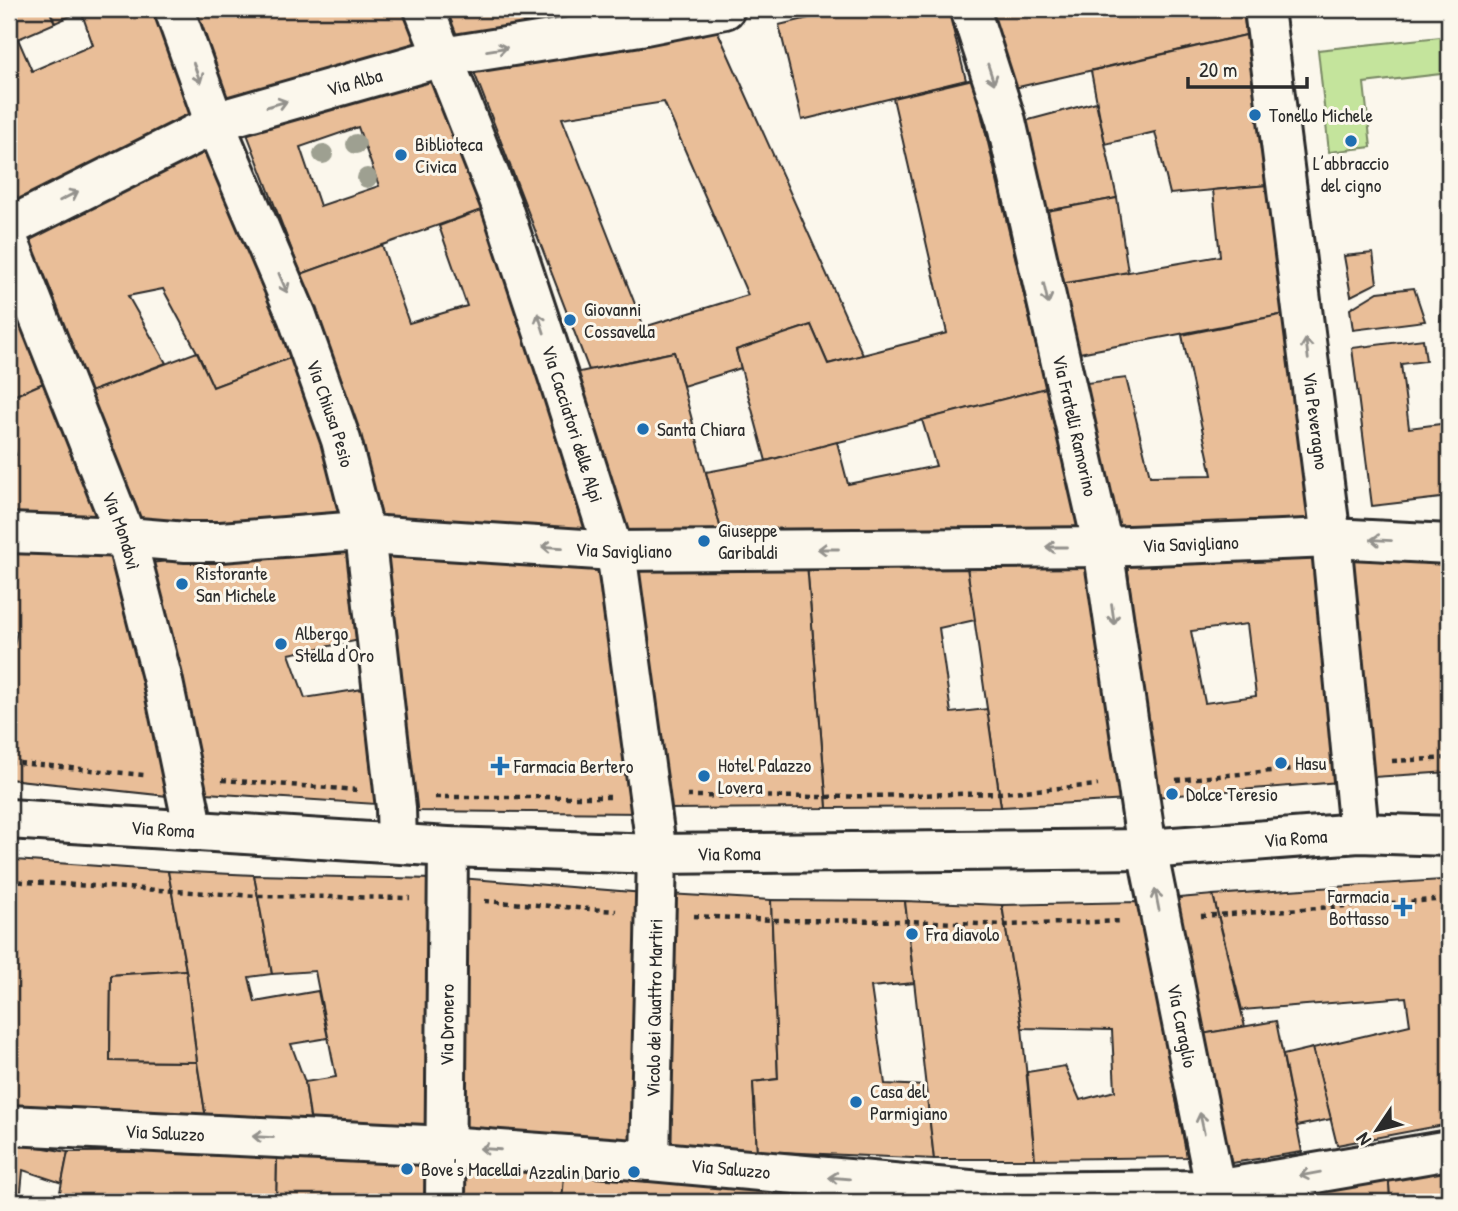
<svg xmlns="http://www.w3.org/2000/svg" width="1458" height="1211" font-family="'Patrick Hand',sans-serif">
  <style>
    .green { fill: #c4e49c; stroke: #788864; stroke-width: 2 }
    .building { fill: #e9be98; stroke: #2b2b2b; stroke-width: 2; fill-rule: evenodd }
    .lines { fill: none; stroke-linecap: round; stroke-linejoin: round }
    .minor-casing { stroke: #2b2b2b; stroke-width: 44 }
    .path { stroke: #2b2b2b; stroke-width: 4.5; stroke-dasharray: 5 5; stroke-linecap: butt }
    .minor { stroke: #fbf7ec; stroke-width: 38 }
    .tree { fill: #9ea091 }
    .oneway { stroke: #93918c }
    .poi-dot { fill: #1f6fb2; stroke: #fbf7ec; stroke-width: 2.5 }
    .labels { text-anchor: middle; stroke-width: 6; stroke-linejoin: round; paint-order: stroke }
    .street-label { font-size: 19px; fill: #2b2b2b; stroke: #fbf7ec }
    .poi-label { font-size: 19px; fill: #2b2b2b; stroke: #fbf7ec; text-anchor: start }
  </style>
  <rect width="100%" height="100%" fill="#fbf7ec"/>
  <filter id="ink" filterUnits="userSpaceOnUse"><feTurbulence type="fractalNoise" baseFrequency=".0143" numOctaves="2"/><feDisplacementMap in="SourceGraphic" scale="14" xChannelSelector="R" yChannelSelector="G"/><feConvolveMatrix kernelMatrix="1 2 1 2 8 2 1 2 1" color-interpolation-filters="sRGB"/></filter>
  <g filter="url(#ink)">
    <polygon class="green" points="1449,36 1449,73 1364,83 1371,147 1329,152 1318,50"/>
    <g class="building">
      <polygon points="9,9 49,9 55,23 9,43"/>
      <polygon points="49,9 86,9 55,23"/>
      <polygon points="86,9 153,9 191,117 20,203 9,180 9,43 18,39 32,71 93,45 81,11"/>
      <polygon points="194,9 409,9 424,47 230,107"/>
      <polygon points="438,9 552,9 562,29 452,43"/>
      <polygon points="552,9 620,9 622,16 562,29"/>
      <polygon points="847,9 948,9 966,80 802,120 779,25"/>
      <polygon points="989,9 1243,9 1246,35 1014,88"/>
      <path d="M714 23 863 355 828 364 811 325 736 350 741 368 683 386 674 352 589 370 471 64ZM664 102 748 295 644 327 562 118Z"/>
      <polygon points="1246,35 1268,185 1170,194 1155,132 1105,144 1091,71"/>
      <path d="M432 70 484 209 301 274 244 126ZM358 127 379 186 320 206 300 147Z"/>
      <polygon points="973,79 1046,388 766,461 736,350 811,325 828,364 947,333 893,98"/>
      <polygon points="1096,102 1117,198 1047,211 1025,121"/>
      <polygon points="208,144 298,355 213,387 197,352 163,289 128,296 166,363 82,395 21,233"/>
      <polygon points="1268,185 1285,314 1074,354 1060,284 1220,256 1213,190"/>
      <polygon points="1117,198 1128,272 1060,284 1047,211"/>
      <polygon points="484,209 591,535 377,525 338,375 301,274 382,245 409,323 467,306 439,226"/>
      <polygon points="1373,253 1377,283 1351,296 1344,256"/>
      <polygon points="9,279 48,381 9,398"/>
      <polygon points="1449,284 1449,320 1440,321 1442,285"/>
      <polygon points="1414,288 1425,321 1353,330 1350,309 1378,292"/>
      <polygon points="1285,314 1313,525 1115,534 1078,384 1126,378 1150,476 1212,475 1182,335"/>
      <polygon points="1423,339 1426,361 1401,364 1409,428 1449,423 1449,497 1372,506 1352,348"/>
      <polygon points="197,352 213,387 298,355 346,519 224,531 137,524 82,395"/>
      <polygon points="674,352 724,541 624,541 575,373"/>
      <polygon points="48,381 102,521 9,519 9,456 16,455 9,432 9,398"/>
      <polygon points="1046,388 1083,532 724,541 706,472 766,461 837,442 848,484 936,466 922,420"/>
      <polygon points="351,541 360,640 289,654 305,698 369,688 376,804 206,793 150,563"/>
      <polygon points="9,550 116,551 168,796 9,779 9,652 13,652 17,631 9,630"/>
      <polygon points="377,550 609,563 643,813 411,811"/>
      <path d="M1319 552 1339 782 1154 797 1127 563ZM1247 624 1256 696 1205 703 1191 631Z"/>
      <polygon points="1344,554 1449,556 1449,772 1374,777"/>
      <polygon points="966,561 1094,561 1129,800 1001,807"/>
      <polygon points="966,561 975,620 939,628 951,713 987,709 1001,807 827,808 807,564"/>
      <polygon points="807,564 827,808 665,809 630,566"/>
      <polygon points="15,860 168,871 186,970 111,975 110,1061 197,1062 207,1124 9,1109 9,913"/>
      <polygon points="168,871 254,875 272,974 249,977 255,1002 318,991 328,1038 291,1044 305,1082 311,1124 207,1124 197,1062 186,970"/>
      <polygon points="254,875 435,879 438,1131 311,1124 305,1082 336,1077 315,971 272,974"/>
      <polygon points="460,878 644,893 639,1145 459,1131"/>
      <polygon points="1441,880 1443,930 1449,950 1449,1124 1337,1145 1313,1048 1410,1025 1406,997 1242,1010 1213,895"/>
      <polygon points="668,894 771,900 778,1079 753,1082 757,1151 671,1147"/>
      <polygon points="1213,895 1245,1027 1196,1035 1168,899"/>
      <polygon points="771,900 905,901 914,983 871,987 885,1084 926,1086 934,1159 757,1151 753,1082 778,1079"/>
      <polygon points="905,901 1002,905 1022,1028 1035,1159 934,1159"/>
      <polygon points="1139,902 1187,1157 1035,1159 1027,1072 1065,1066 1080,1100 1115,1091 1112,1030 1022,1028 1002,905"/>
      <polygon points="186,970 197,1062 110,1061 111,975"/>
      <polygon points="1276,1021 1302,1152 1225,1164 1196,1035"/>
      <polygon points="1313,1048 1331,1119 1297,1126 1283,1055"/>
      <polygon points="9,1142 68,1152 62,1183 23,1170 20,1202 9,1202"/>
      <polygon points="277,1151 433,1158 431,1202 276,1202"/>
      <polygon points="277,1151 276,1202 58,1202 68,1152"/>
      <polygon points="459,1158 565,1164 562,1202 458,1202"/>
      <polygon points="1449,1158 1449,1202 1390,1202 1388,1167"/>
      <polygon points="565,1164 808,1190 808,1202 562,1202"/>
      <polygon points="1388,1167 1390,1202 1225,1202"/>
      <polygon points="808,1190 963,1202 808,1202"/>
    </g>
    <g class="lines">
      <g class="minor-casing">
        <g id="minor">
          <path id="s1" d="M174 9 215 124 297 316 341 440 365 534 396 808 397 842"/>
          <path id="s2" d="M424 9 501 204 558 376 618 566 657 854 650 1161"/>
          <path id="s3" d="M970 9 1006 121 1103 547 1147 849 1218 1202"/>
          <path id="s4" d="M1264 9 1331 538 1359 833"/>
          <path id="s5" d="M9 227 215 124 235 116 442 57 640 26 725 9"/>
          <path id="s6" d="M9 242 126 537 162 677 194 831"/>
          <path id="s7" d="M9 533 126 537 186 542H221L347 532 383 536 614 551 1103 547 1331 538 1449 544"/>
          <path id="s8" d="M9 819 448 847 657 854 1147 849 1359 833 1449 836"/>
          <path id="s9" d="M9 1125 446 1146 650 1161 992 1192 1216 1190 1449 1150"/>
          <path id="s10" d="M445 1202 448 847"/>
        </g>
      </g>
      <g class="path">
        <polyline points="1392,761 1449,758"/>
        <polyline points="9,762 144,775"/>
        <polyline points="222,780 357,790"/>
        <polyline points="1176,780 1314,767"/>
        <polyline points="687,796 826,797 999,793 1098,785"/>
        <polyline points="435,797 612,797"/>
        <polyline points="9,881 258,896 410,898"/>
        <polyline points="485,901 616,911"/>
        <polyline points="694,916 772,920 907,921 1006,925 1123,921"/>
        <polyline points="1201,916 1449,899"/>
      </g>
      <use href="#minor" class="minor"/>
    </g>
    <g class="tree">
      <circle cx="356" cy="144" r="10"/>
      <circle cx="323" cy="154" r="10"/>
      <circle cx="367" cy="178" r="10"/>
    </g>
    <defs><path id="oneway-shaft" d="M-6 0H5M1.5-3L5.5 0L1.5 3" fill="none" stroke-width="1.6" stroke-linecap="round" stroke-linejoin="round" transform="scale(1.75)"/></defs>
    <g class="oneway">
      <use href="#oneway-shaft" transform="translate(497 49) rotate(-9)"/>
      <use href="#oneway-shaft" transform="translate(197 73) rotate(70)"/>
      <use href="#oneway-shaft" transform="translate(991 74) rotate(72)"/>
      <use href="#oneway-shaft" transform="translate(277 104) rotate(-16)"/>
      <use href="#oneway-shaft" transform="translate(69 196) rotate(-27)"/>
      <use href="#oneway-shaft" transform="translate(283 283) rotate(67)"/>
      <use href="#oneway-shaft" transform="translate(1046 294) rotate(77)"/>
      <use href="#oneway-shaft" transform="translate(541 323) rotate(-108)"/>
      <use href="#oneway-shaft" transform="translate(1307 349) rotate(-97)"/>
      <use href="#oneway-shaft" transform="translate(1381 540) rotate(-177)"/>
      <use href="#oneway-shaft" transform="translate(552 547) rotate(-176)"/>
      <use href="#oneway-shaft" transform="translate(1056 547) rotate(180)"/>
      <use href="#oneway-shaft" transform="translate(828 549) rotate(180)"/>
      <use href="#oneway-shaft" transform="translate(1113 614) rotate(82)"/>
      <use href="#oneway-shaft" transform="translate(1157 900) rotate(-101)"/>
      <use href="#oneway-shaft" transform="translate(1202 1123) rotate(-102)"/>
      <use href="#oneway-shaft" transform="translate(263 1137) rotate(-177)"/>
      <use href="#oneway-shaft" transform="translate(490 1149) rotate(-176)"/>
      <use href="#oneway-shaft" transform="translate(1310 1174) rotate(170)"/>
      <use href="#oneway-shaft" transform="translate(839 1178) rotate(-175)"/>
    </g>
  </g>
  <g class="poi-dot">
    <circle cx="1255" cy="115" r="7"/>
    <circle cx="1351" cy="141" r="7"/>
    <circle cx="401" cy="155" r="7"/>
    <circle cx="570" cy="320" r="7"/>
    <circle cx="643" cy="429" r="7"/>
    <circle cx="704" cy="541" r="7"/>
    <circle cx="182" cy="584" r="7"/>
    <circle cx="281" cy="644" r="7"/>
    <circle cx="1281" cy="763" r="7"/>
    <path d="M496.5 755.5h7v7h7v7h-7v7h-7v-7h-7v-7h7z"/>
    <circle cx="704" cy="776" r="7"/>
    <circle cx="1172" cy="794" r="7"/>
    <path d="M1399.5 896.5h7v7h7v7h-7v7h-7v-7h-7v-7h7z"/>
    <circle cx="912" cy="934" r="7"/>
    <circle cx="856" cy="1102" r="7"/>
    <circle cx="407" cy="1169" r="7"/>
    <circle cx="634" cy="1172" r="7"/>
  </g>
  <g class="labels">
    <g class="street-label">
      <text dy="7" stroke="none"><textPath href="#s5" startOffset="376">Via Alba</textPath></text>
      <text dy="7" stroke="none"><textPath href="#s1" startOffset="434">Via Chiusa Pesio</textPath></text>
      <text dy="7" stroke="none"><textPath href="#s4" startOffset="415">Via Peveragno</textPath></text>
      <text dy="7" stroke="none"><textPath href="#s2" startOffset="441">Via Cacciatori delle Alpi</textPath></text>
      <text dy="7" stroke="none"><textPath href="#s3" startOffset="430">Via Fratelli Ramorino</textPath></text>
      <text dy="7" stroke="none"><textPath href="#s6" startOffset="310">Via Mondovì</textPath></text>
      <text dy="7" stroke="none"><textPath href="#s7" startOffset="1183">Via Savigliano</textPath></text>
      <text dy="7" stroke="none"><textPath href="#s7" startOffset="616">Via Savigliano</textPath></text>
      <text dy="7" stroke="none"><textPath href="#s8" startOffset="154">Via Roma</textPath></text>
      <text dy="7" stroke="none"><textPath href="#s8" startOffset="1288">Via Roma</textPath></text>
      <text dy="7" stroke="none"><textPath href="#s8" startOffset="721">Via Roma</textPath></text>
      <text transform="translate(654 1008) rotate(-89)" y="7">Vicolo dei Quattro Martiri</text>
      <text dy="7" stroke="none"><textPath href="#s10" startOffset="177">Via Dronero</textPath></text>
      <text dy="7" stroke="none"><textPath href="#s3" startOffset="1040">Via Caraglio</textPath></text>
      <text dy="7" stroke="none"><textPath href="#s9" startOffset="156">Via Saluzzo</textPath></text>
      <text dy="7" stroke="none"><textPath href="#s9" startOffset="723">Via Saluzzo</textPath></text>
    </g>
    <g class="poi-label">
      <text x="1269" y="122">Tonello Michele</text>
      <text x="415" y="151">Biblioteca<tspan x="415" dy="22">Civica</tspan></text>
      <text x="1351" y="170" text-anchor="middle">L’abbraccio<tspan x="1351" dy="22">del cigno</tspan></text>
      <text x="584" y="316">Giovanni<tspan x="584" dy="22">Cossavella</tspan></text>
      <text x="657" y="436">Santa Chiara</text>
      <text x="718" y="537">Giuseppe<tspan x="718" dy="22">Garibaldi</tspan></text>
      <text x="196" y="580">Ristorante<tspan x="196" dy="22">San Michele</tspan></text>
      <text x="295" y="640">Albergo<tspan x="295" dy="22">Stella d'Oro</tspan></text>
      <text x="1295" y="770">Hasu</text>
      <text x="718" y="772">Hotel Palazzo<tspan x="718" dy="22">Lovera</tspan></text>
      <text x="514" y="773">Farmacia Bertero</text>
      <text x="1186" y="801">Dolce Teresio</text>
      <text x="1389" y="903" text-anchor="end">Farmacia<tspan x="1389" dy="22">Bottasso</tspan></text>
      <text x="926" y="941">Fra diavolo</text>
      <text x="870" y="1098">Casa del<tspan x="870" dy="22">Parmigiano</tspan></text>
      <text x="421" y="1176">Bove's Macellai</text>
      <text x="620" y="1179" text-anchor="end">Azzalin Dario</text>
    </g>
  </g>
  <rect width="1458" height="1211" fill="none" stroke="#fbf7ec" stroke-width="35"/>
  <rect x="18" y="18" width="1423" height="1176" fill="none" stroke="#2b2b2b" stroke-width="2.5" filter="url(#ink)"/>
  <g transform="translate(1377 1130) rotate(235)" stroke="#fbf7ec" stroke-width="5" paint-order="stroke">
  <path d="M0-5L12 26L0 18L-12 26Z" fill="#2b2b2b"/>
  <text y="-10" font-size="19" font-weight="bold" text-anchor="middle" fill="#2b2b2b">N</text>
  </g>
  <path d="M1188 77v10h119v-10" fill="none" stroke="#2b2b2b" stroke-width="3.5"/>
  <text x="1199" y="77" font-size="21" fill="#2b2b2b" stroke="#fbf7ec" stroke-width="5" paint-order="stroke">20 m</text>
</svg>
